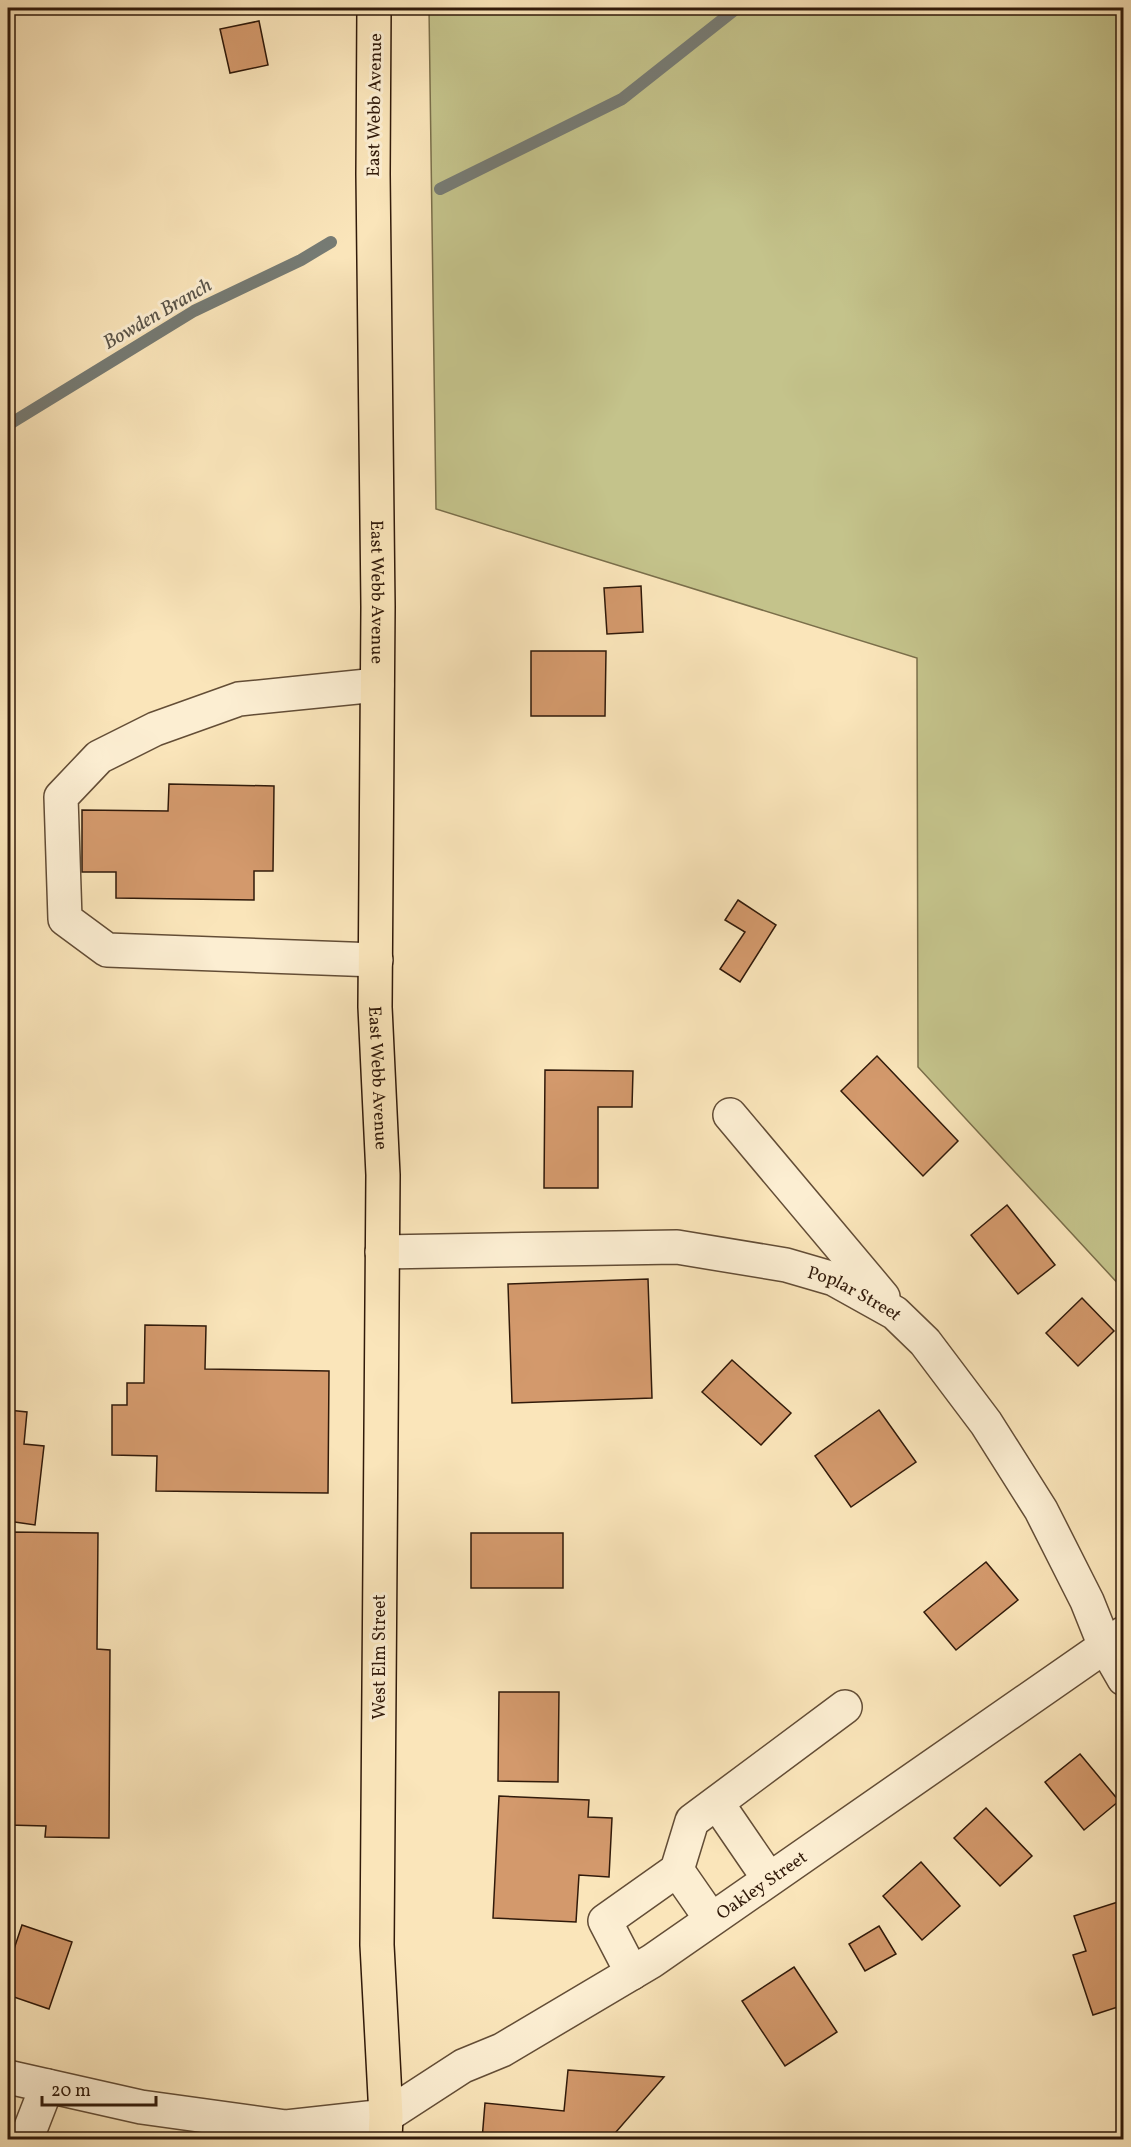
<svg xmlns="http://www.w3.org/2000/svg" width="1131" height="2147" font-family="Vollkorn,serif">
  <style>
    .green { fill: #c4c38b; stroke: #7a6e4a; stroke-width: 1.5 }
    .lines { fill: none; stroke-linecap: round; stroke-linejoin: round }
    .stream { stroke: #767b74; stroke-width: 12 }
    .building { fill: #d3996c; stroke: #311a0a; stroke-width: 1.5 }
    .minor-casing { stroke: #634d36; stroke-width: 36 }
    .highway-casing { stroke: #311a0a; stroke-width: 36 }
    .minor { stroke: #fceed2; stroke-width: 33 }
    .highway { stroke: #fae5ba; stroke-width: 33 }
    .labels { text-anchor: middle; stroke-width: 6; stroke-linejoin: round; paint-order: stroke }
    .street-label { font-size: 18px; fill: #311a0a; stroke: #fceed2 }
    .water-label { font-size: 20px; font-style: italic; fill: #595348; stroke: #fceed2 }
  </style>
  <rect width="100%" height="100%" fill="#fae5ba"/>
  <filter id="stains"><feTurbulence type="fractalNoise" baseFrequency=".00333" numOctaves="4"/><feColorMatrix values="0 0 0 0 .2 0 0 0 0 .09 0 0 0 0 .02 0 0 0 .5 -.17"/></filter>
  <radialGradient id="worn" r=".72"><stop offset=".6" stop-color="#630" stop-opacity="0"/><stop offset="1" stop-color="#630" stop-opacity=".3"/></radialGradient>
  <polygon class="green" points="429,8 1123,8 1123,1289 918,1067 917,658 436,509"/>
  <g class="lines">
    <g class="stream">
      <polyline points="440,189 622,99 737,8"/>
      <polyline points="8,425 194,311 301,260 331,242"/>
    </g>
  </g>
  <g class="building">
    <polygon points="259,8 284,8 261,14"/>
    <polygon points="259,21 268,65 230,73 220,29"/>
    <polygon points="641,586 643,632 607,634 604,588"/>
    <polygon points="531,651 606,651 605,716 531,716"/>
    <polygon points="169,784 274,786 273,871 254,871 254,900 116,898 116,872 82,872 82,810 168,811"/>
    <polygon points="738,900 776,925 740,982 720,969 745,932 725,920"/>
    <polygon points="877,1056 958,1141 923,1176 841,1091"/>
    <polygon points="545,1070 633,1071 632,1107 598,1107 598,1188 544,1188"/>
    <polygon points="1007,1205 1055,1265 1018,1294 971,1235"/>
    <polygon points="648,1279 652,1398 512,1403 508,1284"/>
    <polygon points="1082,1298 1114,1331 1078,1366 1046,1333"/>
    <polygon points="145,1325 206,1326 205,1369 329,1371 328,1493 156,1491 157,1456 112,1455 112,1405 127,1405 127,1383 144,1383"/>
    <polygon points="732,1360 791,1413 761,1445 702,1392"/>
    <polygon points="8,1410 27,1412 24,1444 44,1446 35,1525 8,1521"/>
    <polygon points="879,1410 916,1462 851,1507 815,1456"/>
    <polygon points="8,1532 98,1533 97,1649 110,1650 109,1838 45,1837 46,1826 8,1825"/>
    <rect x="471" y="1533" width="92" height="55"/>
    <polygon points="986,1562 1018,1600 956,1650 924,1612"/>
    <polygon points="499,1692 559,1692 558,1782 498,1781"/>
    <polygon points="1080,1754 1119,1801 1084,1830 1045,1782"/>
    <polygon points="499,1796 589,1800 588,1817 612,1818 609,1877 579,1875 576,1922 493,1918"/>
    <polygon points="986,1808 1032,1856 1000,1886 954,1838"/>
    <polygon points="921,1862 960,1906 922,1940 883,1896"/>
    <polygon points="1124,1900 1124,2005 1093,2015 1073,1955 1086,1951 1074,1916"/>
    <polygon points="22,1925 72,1942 49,2009 8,1995 8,1967"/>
    <polygon points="879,1926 896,1954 865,1971 849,1944"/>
    <polygon points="794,1967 837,2032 785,2066 742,2001"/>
    <polygon points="568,2070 664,2077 609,2140 482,2140 485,2103 564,2111"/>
  </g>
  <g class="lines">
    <g class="minor-casing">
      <g id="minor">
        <polyline points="376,960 107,950 65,919 61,797 99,757 155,729 239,699 377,685"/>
        <polyline points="730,1115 883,1297"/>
        <path id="s1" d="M382 1252 677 1247 786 1265 834 1279 895 1313 925 1342 986 1423 1041 1510 1087 1601 1105 1646 1124 1679"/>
        <polyline points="717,1803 769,1879"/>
        <polyline points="677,1870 711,1919"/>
        <polyline points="632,1973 605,1921 677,1870 692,1821 845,1707"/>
        <path id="s2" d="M8 2077 141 2107 286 2127 386 2116 463 2066 502 2050 652 1961 1124 1633"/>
        <polyline points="26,2140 47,2086"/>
      </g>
    </g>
    <g class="highway-casing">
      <g id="highway">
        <path id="s3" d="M374 8 373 174 378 607 375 1007 383 1175 377 1945 386 2116 385 2140"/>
      </g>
    </g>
    <use href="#minor" class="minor"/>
    <use href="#highway" class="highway"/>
  </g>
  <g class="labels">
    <g class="street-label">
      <text transform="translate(374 105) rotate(-89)" y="6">East Webb Avenue</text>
      <text dy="6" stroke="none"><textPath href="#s3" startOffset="584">East Webb Avenue</textPath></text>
      <text dy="6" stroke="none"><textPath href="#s3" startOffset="1070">East Webb Avenue</textPath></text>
      <text dy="6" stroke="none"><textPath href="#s1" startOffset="480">Poplar Street</textPath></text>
      <text transform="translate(379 1657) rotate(-90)" y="6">West Elm Street</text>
      <text dy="6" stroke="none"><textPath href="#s2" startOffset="825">Oakley Street</textPath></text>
    </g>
    <g class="water-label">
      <text transform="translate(157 313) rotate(-30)" y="7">Bowden Branch</text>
    </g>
  </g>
  <rect width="1131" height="2147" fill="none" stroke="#fae5ba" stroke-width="30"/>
  <rect x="9" y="9" width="1113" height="2129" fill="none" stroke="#311a0a" stroke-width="3"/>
  <rect x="15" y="15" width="1101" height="2117" fill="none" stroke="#311a0a" stroke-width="1.5"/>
  <path d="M42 2096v9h114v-9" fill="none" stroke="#311a0a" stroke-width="3"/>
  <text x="51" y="2096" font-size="18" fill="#311a0a" stroke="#fceed2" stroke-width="4.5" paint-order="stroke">20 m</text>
  <rect width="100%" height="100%" filter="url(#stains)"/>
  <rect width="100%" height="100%" fill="url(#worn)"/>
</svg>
